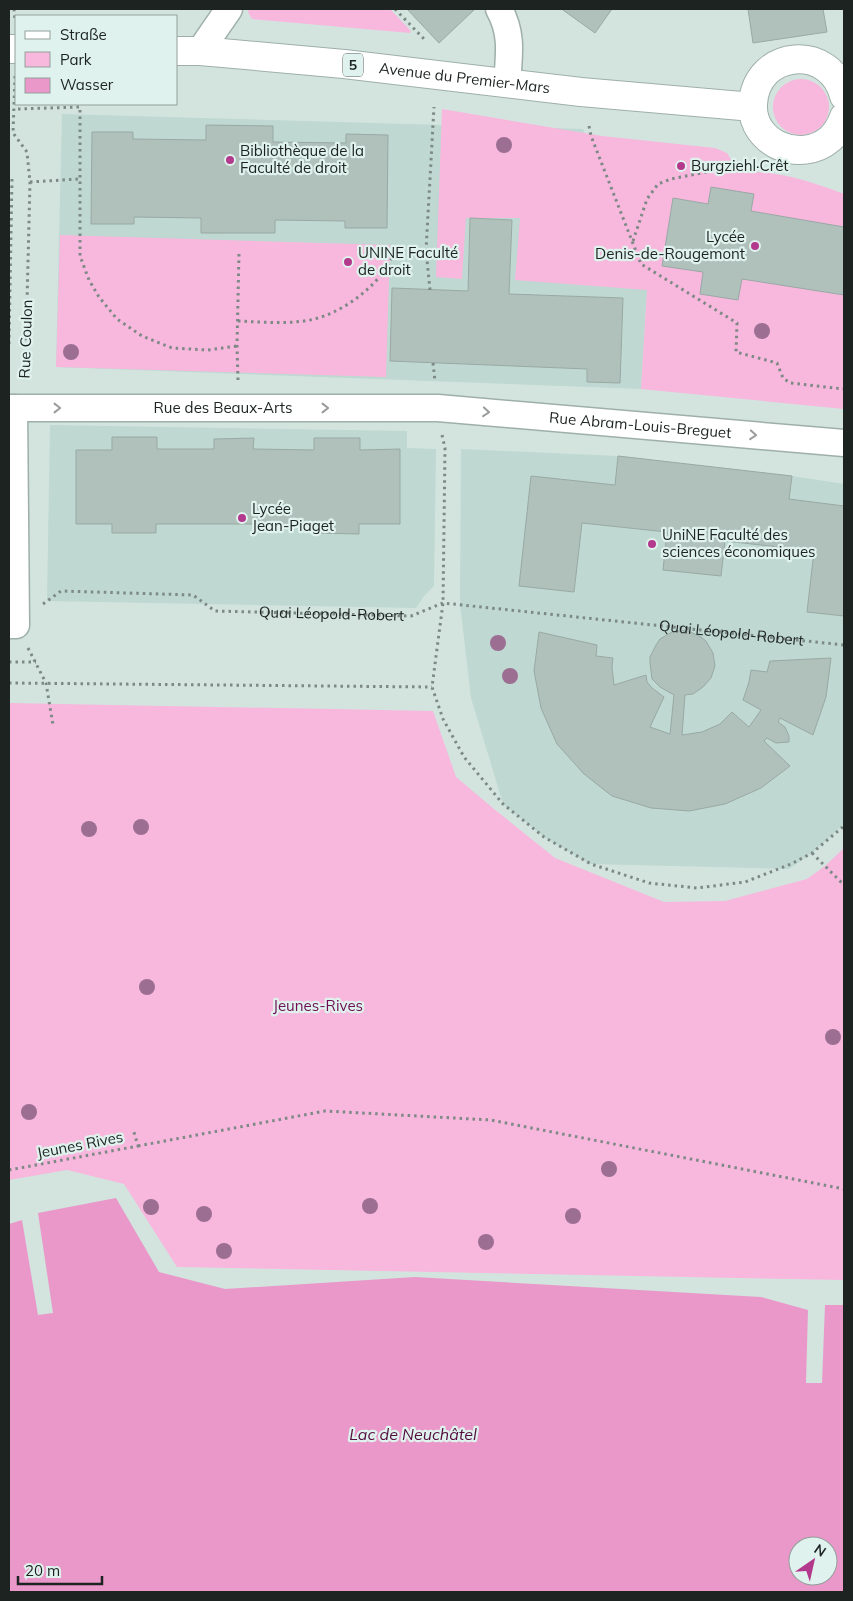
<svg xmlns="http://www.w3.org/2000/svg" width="853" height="1601" font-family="Mulish,sans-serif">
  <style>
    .built { fill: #bfd8d1 }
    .green { fill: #f8b7dd }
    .water { fill: #e998c9; fill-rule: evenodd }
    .building { fill: #b0c1bc; stroke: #99a9a4 }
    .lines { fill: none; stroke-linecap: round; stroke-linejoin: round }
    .minor-casing { stroke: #9eafaa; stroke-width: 29 }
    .primary-casing { stroke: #9eafaa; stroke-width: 30 }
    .path { stroke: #7d8985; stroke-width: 3; stroke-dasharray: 2.5 4; stroke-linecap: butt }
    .minor { stroke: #fff; stroke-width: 26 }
    .primary { stroke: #fff; stroke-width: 28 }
    .tree { fill: #9b6e92 }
    .oneway { stroke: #999c9b }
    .poi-dot { fill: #b3398c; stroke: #e0f2ed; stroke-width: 2 }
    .labels { text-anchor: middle; stroke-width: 4.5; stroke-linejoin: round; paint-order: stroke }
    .shield { fill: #e0f2ed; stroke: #57615e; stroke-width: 1 }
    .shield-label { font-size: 14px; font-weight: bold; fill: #1c2321 }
    .street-label { font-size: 15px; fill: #1c2321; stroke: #e0f2ed }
    .poi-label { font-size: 15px; fill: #1c2321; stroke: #e0f2ed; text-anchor: start }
    .park-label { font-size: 15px; fill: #6e0e53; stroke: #e0f2ed }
    .water-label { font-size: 16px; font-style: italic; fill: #540c3f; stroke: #e0f2ed }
  </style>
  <rect width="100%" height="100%" fill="#d3e4df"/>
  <g class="built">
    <polygon points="62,114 583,129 647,290 641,389 56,367"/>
    <polygon points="50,425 407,431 407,448 436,449 434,586 424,596 416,608 47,601"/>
    <polygon points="461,449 618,456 792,476 844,484 844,823 841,827 812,853 789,869 590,864 544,837 503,804 471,698 460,604"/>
  </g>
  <g class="green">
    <polygon points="249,9 390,9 411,31 410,33 252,19 248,12"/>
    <circle cx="801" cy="107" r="28"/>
    <path d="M442 109 602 136 715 148 727 153 732 161 742 172C777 170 812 182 844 194V409L641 389 647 290 515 280 520 218H466L462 279 436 277Z"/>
    <polygon points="60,235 390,245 386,377 56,367"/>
    <polygon points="9,703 433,711 456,777 494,809 555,858 664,902 725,901 807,879 825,866 844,848 844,1280 177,1267 124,1184 67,1170 9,1180"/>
  </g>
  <path class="water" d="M116 1198 159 1272 225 1289 415 1277 761 1297 808 1310 806 1383H822L825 1305H844V1592H9V1224L22 1220 38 1315 53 1313 38 1213ZM798 1546H828V1576H798Z"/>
  <g class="building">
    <polygon points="407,9 475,9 439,43"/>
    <polygon points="564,9 612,9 595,33 563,10"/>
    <polygon points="748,9 823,9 827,32 753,43"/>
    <polygon points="206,125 273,126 273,142 346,143 346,134 388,135 387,228 345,228 345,221 275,220 275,233 201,233 201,218 134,217 134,224 91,224 92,132 133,132 133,139 206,140"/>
    <polygon points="711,187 754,194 751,211 844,227 844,295 742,279 738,300 700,294 703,272 662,266 673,198 708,204"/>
    <polygon points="470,218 512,220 509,294 623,298 620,383 587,382 587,369 390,361 392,288 468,291"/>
    <polygon points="112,437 157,437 157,449 214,449 214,439 254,438 253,449 314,450 314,438 360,438 360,450 400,449 400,524 359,524 359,534 315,533 315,524 156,524 156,533 112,533 112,524 76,524 76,450 112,450"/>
    <polygon points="618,456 792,476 789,499 844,506 844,616 807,612 814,551 725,541 721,576 663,570 667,532 582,523 574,592 519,586 531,476 615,485"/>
    <polygon points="686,630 701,637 706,641 713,653 715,666 711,678 703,687 693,694 685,695 682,735 702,732 720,724 732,712 749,727 761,710 743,700 749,682 751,670 767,672 770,661 831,658 826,697 813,735 780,718 778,722 785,727 789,736 789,742 776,743 767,738 764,741 790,766 761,788 725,804 689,811 651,808 612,796 584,774 557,744 541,708 534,671 539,632 597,645 596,656 613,658 612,667 614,685 646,675 647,682 652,688 664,697 650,727 670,734 674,695 660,687 652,679 650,663 650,657 656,645 660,639 672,632"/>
  </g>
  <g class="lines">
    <g class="minor-casing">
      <g id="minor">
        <path d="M499 9C513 34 509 55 507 83"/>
        <polyline points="200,51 229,9"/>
        <path id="s2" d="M9 408H438L844 443"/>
        <polyline points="9,625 16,625 14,408"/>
      </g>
    </g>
    <g class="primary-casing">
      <g id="primary">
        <polyline points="9,49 16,49"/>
        <path id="s3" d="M176 51H200L344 64 581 92 753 107"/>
        <path d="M844 96C831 43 756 49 753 104 751 144 801 164 830 139 837 133 841 125 844 117"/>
      </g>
    </g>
    <g class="path">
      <polyline points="14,9 15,21"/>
      <polyline points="395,9 425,40"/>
      <polyline points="15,76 13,133 27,152 30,182 25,382"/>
      <polyline points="18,109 80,107 80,256 89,280 99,297 117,319 142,336 172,348 208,350 237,346"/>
      <polyline points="589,126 591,136 641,264 737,323 736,352 777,363 783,378 790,383 844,389"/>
      <polyline points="30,182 79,179"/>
      <polyline points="633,241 647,199 658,184 671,179 754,163"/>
      <polyline points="430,290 426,250 434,107"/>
      <path d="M238 321C260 322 282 324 304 321 334 317 363 297 382 274 389 265 394 254 398 243"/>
      <polyline points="9,344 12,177"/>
      <polyline points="433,363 435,381"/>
      <polyline points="238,380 237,346 239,253"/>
      <polyline points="442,435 445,448 443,603 432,687 443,719 464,757 503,804 544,837 591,864 649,883 697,888 745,882 791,864 812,853 844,826"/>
      <path id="s1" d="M43 604 61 591 193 595 215 611 411 616 443 603 844 645"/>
      <polyline points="28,648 46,683 53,725"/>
      <polyline points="9,662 36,662"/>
      <polyline points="9,683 432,687"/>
      <polyline points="812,853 844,885"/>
      <polyline points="138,1146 325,1111 491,1120 844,1189"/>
      <polyline points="9,1170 138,1146 133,1129"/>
    </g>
    <use href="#minor" class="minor"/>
    <use href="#primary" class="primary"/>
  </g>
  <g class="tree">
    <circle cx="504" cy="145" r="8"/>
    <circle cx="762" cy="331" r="8"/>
    <circle cx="71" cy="352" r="8"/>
    <circle cx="498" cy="643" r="8"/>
    <circle cx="510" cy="676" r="8"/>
    <circle cx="141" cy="827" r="8"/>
    <circle cx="89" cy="829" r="8"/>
    <circle cx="147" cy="987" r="8"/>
    <circle cx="833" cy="1037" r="8"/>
    <circle cx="29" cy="1112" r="8"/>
    <circle cx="609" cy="1169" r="8"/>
    <circle cx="370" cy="1206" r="8"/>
    <circle cx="151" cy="1207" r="8"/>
    <circle cx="204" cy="1214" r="8"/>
    <circle cx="573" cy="1216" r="8"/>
    <circle cx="486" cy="1242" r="8"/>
    <circle cx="224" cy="1251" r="8"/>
  </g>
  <defs><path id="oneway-chevron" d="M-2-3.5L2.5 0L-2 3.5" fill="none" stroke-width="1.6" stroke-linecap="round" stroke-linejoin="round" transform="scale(1.25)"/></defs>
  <g class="oneway">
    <use href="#oneway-chevron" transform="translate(57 408)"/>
    <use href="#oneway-chevron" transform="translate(325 408)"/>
    <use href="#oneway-chevron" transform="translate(486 412) rotate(5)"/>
    <use href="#oneway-chevron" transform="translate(753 435) rotate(5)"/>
  </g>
  <g class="poi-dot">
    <circle cx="230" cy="160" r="5"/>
    <circle cx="681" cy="166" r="5"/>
    <circle cx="755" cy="246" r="5"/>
    <circle cx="348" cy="262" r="5"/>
    <circle cx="242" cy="518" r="5"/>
    <circle cx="652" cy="544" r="5"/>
  </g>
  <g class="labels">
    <rect class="shield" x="343" y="53.5" width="20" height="23" rx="4"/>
    <g class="shield-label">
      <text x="353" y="70">5</text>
    </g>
    <g class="street-label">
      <text dy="5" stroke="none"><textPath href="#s3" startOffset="290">Avenue du Premier-Mars</textPath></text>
      <text transform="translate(26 339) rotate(-88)" y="5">Rue Coulon</text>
      <text dy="5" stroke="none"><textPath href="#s2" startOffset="214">Rue des Beaux-Arts</textPath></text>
      <text dy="5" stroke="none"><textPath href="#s2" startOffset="632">Rue Abram-Louis-Breguet</textPath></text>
      <text dy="5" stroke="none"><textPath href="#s1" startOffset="298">Quai Léopold-Robert</textPath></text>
      <text dy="5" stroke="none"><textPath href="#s1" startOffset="702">Quai Léopold-Robert</textPath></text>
      <text transform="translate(80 1145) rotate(-11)" y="5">Jeunes Rives</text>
    </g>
    <g class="poi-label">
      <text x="240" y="156">Bibliothèque de la<tspan x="240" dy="17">Faculté de droit</tspan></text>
      <text x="691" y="171">Burgziehl·Crêt</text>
      <text x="745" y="242" text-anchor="end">Lycée<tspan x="745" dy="17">Denis-de-Rougemont</tspan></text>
      <text x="358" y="258">UNINE Faculté<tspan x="358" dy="17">de droit</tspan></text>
      <text x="252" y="514">Lycée<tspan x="252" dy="17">Jean-Piaget</tspan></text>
      <text x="662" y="540">UniNE Faculté des<tspan x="662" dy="17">sciences économiques</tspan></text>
    </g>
    <g class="park-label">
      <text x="318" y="1011">Jeunes-Rives</text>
    </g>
    <g class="water-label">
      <text x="413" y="1440">Lac de Neuchâtel</text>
    </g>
  </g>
  <rect width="853" height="1601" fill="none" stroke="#1c2321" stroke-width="20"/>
  <rect x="15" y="15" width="162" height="90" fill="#e0f2ed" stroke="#929f9b"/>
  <rect x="25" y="31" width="25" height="8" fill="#ffffff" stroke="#929f9b"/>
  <text x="60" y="40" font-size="15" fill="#1c2321">Straße</text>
  <rect x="25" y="52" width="25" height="15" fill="#f8b7dd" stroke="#929f9b"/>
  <text x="60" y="65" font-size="15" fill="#1c2321">Park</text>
  <rect x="25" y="78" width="25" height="15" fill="#e998c9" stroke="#929f9b"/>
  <text x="60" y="90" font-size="15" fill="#1c2321">Wasser</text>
  <g transform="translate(813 1561) rotate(34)"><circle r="24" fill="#e0f2ed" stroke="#929f9b"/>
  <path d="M0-4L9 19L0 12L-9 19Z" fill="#b3398c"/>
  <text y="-8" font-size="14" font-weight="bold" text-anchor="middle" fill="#1c2321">N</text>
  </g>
  <path d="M18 1576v8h84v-8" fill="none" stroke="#1c2321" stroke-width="2.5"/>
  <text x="25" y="1576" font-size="15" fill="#1c2321" stroke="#e0f2ed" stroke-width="4" paint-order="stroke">20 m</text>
</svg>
